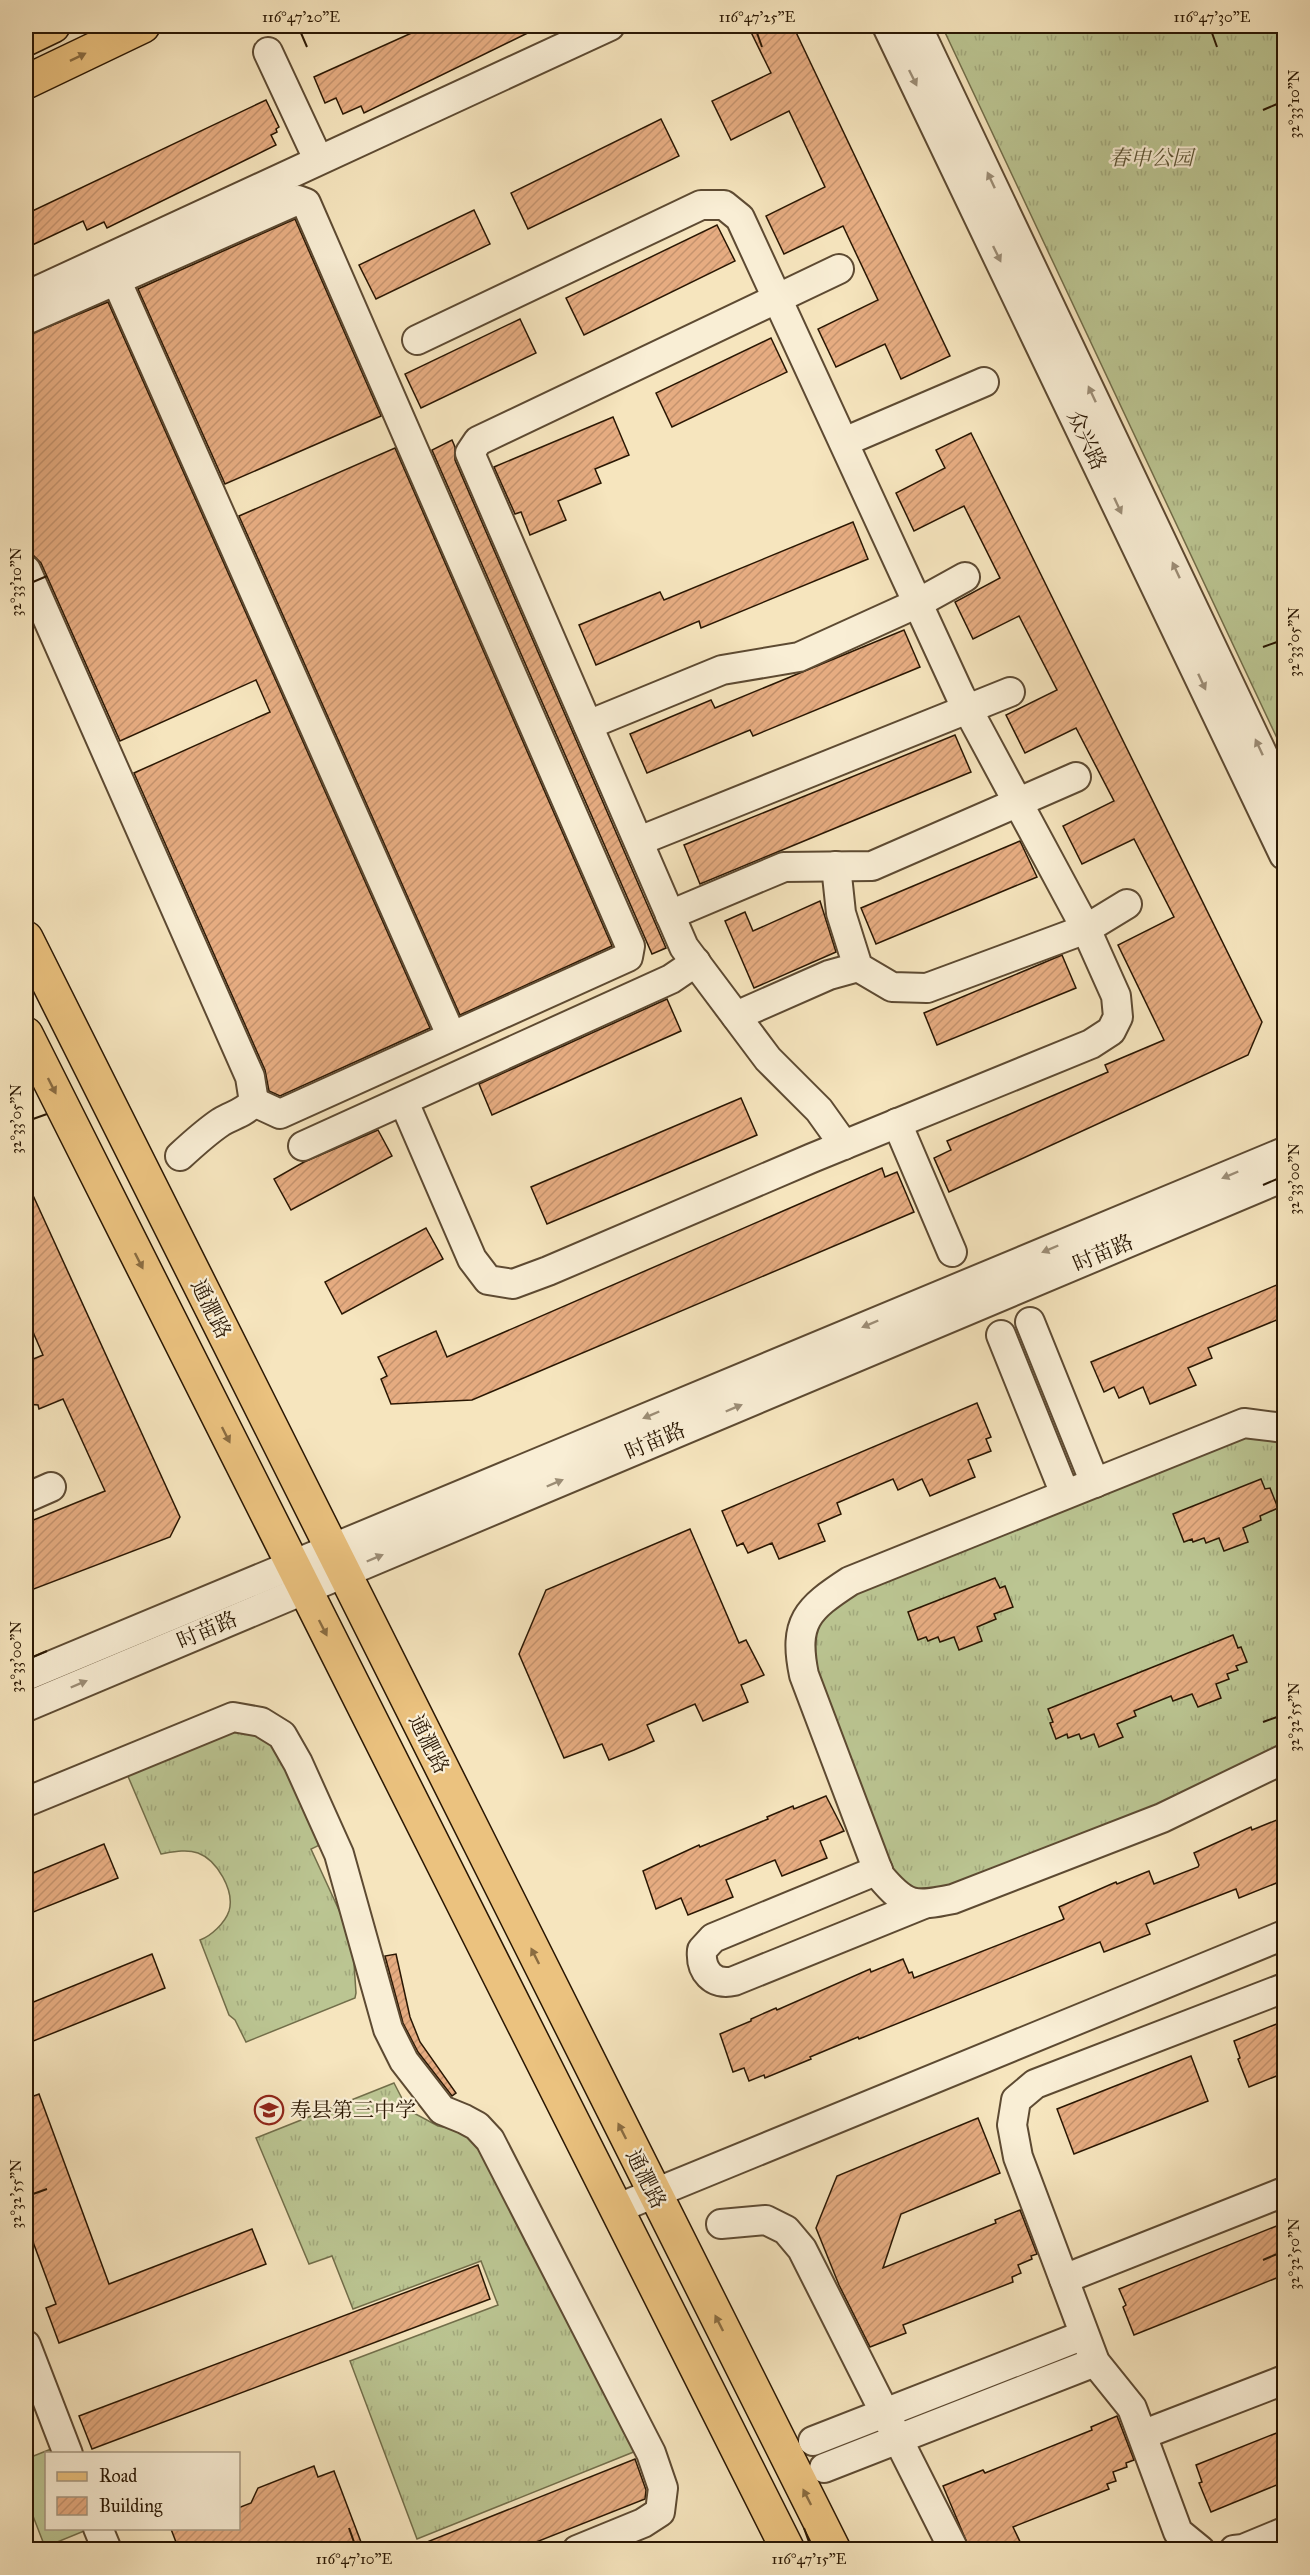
<svg xmlns="http://www.w3.org/2000/svg" width="1310" height="2575" font-family="'IM FELL Great Primer','Noto Serif SC',serif">
  <style>
    .grass { fill: url(#grass-tufts); stroke: #726e4a; stroke-width: 1.5 }
    .pitch { fill: #bbc592; stroke: #726e4a; stroke-width: 1.5 }
    .building { fill: url(#building-hatch); stroke: #2a1703; stroke-width: 1.5 }
    .lines { fill: none; stroke-linecap: round; stroke-linejoin: round }
    .minor-casing { stroke: #5d4a32; stroke-width: 32 }
    .major-casing { stroke: #2a1703; stroke-width: 36 }
    .minor { stroke: #f9eed5; stroke-width: 28 }
    .major { stroke: #ebc27f; stroke-width: 33 }
    .oneway { fill: #8a6c41 }
    .oneway2 { fill: #9c8d76 }
    .ticks { fill: none; stroke: #2a1703; stroke-width: 2 }
    .labels { text-anchor: middle; stroke-width: 4.5; stroke-linejoin: round; paint-order: stroke }
    .park-label { font-size: 21px; font-style: italic; fill: #5d5435; stroke: #f9eed5 }
    .street-label { font-size: 21px; fill: #2a1703; stroke: #f9eed5 }
    .poi-label { font-size: 21px; fill: #2a1703; stroke: #f9eed5; text-anchor: start }
    .neatline { fill: none; stroke: #2a1703; stroke-width: 2 }
    .ticks-label { font-size: 15px; text-anchor: middle; fill: #2a1703 }
  </style>
  <defs>
    <pattern id="grass-tufts" width="24" height="20" patternUnits="userSpaceOnUse" patternTransform="scale(1.5)"><rect width="24" height="20" fill="#bbc592"/><path d="M3 7l-1-3M5 7V3M7 7l1-3M15 17l-1-3M17 17v-4M19 17l1-3" fill="none" stroke="#a1a87c"/></pattern>
    <pattern id="building-hatch" width="6" height="6" patternUnits="userSpaceOnUse" patternTransform="scale(1.5)"><rect width="6" height="6" fill="#e6ac81"/><path d="M-1 1l2-2M0 6l6-6M5 7l2-2" fill="none" stroke="#c5936e"/></pattern>
  </defs>
  <rect width="100%" height="100%" fill="#f6e5be"/>
  <filter id="stains"><feTurbulence type="fractalNoise" baseFrequency=".00333" numOctaves="4"/><feColorMatrix values="0 0 0 0 .2 0 0 0 0 .09 0 0 0 0 .02 0 0 0 .5 -.17"/></filter>
  <radialGradient id="worn" r=".72"><stop offset=".6" stop-color="#630" stop-opacity="0"/><stop offset="1" stop-color="#630" stop-opacity=".3"/></radialGradient>
  <g class="grass">
    <polygon points="942,26 1284,26 1284,753"/>
    <polygon points="1243,1430 1284,1434 1284,1752 956,1892 899,1890 807,1672 822,1606"/>
    <path d="M248 1726 280 1742 326 1842 311 1849 344 1921 353 1949 356 1993 355 1998 246 2042 235 2020 229 2015 200 1940C211 1936 225 1923 229 1911 235 1891 217 1860 198 1853 186 1849 173 1852 161 1854L127 1774Z"/>
    <polygon points="394,2083 408,2110 438,2126 476,2133 636,2451 417,2539 350,2361 498,2305 481,2261 353,2309 332,2256 309,2264 256,2138"/>
  </g>
  <polygon class="pitch" points="56,2447 59,2453 46,2454 46,2528 89,2529 45,2547 26,2498 26,2459"/>
  <g class="building">
    <polygon points="427,26 542,26 364,113 361,106 343,114 336,98 325,103 314,77"/>
    <polygon points="748,26 793,26 950,356 901,379 885,344 836,367 818,329 878,300 843,226 784,254 766,216 825,187 789,111 731,140 712,101 771,73"/>
    <polygon points="266,100 279,127 276,129 277,132 271,135 276,145 107,228 104,222 87,230 83,221 26,248 26,214"/>
    <polygon points="661,119 679,156 528,229 511,193"/>
    <polygon points="474,210 490,244 376,299 359,265"/>
    <polygon points="295,219 381,416 225,484 138,289"/>
    <polygon points="717,225 735,261 584,335 566,298"/>
    <polygon points="108,302 430,1028 280,1096 269,1091 265,1070 134,773 270,712 256,680 120,741 41,563 33,555 26,539 26,336"/>
    <polygon points="520,319 536,353 421,408 405,374"/>
    <polygon points="771,338 787,372 672,427 656,393"/>
    <polygon points="613,417 629,455 595,469 601,483 558,501 566,520 530,535 521,512 515,514 494,467"/>
    <polygon points="971,433 1262,1022 1248,1055 949,1192 934,1158 951,1150 947,1141 1108,1072 1105,1065 1164,1040 1118,945 1174,917 1134,839 1082,864 1063,826 1114,801 1076,728 1025,753 1006,715 1057,690 1019,616 973,639 955,602 1000,578 964,506 914,531 896,493 945,468 936,450"/>
    <polygon points="452,440 455,447 455,460 666,948 652,954 432,450"/>
    <polygon points="395,448 612,946 460,1015 239,516"/>
    <polygon points="853,522 868,559 701,628 699,621 596,665 579,625 660,592 664,600"/>
    <polygon points="904,630 920,667 753,736 750,730 647,773 630,734 711,700 715,708"/>
    <polygon points="955,735 971,772 700,884 684,845"/>
    <polygon points="1020,841 1037,877 876,944 861,908"/>
    <polygon points="820,901 836,952 754,988 725,921 745,912 753,931"/>
    <polygon points="1062,955 1076,988 937,1045 924,1013"/>
    <polygon points="667,999 681,1031 492,1115 479,1084"/>
    <polygon points="741,1098 757,1135 547,1224 531,1187"/>
    <polygon points="378,1130 392,1156 291,1210 274,1179 304,1162"/>
    <polygon points="882,1168 885,1177 897,1172 914,1212 472,1400 391,1404 381,1379 387,1376 378,1357 436,1331 447,1357"/>
    <polygon points="26,1180 180,1517 170,1537 26,1592 26,1523 105,1491 63,1399 39,1409 38,1405 26,1404 26,1362 43,1355 26,1316"/>
    <polygon points="426,1228 443,1259 342,1314 325,1282"/>
    <polygon points="1284,1282 1284,1317 1208,1348 1212,1358 1188,1368 1196,1385 1150,1404 1143,1387 1119,1398 1114,1387 1104,1392 1091,1362"/>
    <polygon points="977,1403 991,1437 986,1439 991,1451 968,1460 975,1477 930,1496 922,1479 898,1490 893,1479 837,1503 841,1514 818,1524 825,1541 779,1559 772,1543 748,1553 743,1543 737,1546 722,1511"/>
    <polygon points="1261,1479 1265,1489 1270,1488 1278,1508 1260,1516 1261,1520 1243,1528 1248,1542 1224,1551 1219,1538 1206,1543 1204,1538 1193,1542 1192,1539 1184,1542 1173,1514"/>
    <polygon points="690,1529 739,1643 746,1640 764,1675 741,1685 748,1702 703,1721 695,1704 647,1725 654,1741 634,1750 609,1760 602,1744 564,1758 519,1654 546,1590"/>
    <polygon points="995,1578 1000,1588 1005,1586 1013,1607 994,1614 996,1619 977,1627 982,1641 959,1650 954,1637 940,1642 938,1637 928,1641 926,1637 918,1640 908,1612"/>
    <polygon points="1233,1635 1238,1648 1241,1647 1247,1662 1236,1666 1238,1670 1227,1674 1229,1679 1216,1684 1221,1698 1198,1707 1192,1694 1173,1701 1171,1696 1134,1711 1136,1716 1117,1724 1123,1737 1099,1747 1094,1734 1081,1739 1079,1734 1068,1738 1067,1734 1056,1739 1050,1723 1053,1722 1048,1709"/>
    <polygon points="826,1796 844,1831 820,1841 827,1858 782,1876 775,1860 726,1880 733,1897 688,1915 681,1898 656,1909 643,1871 699,1845 700,1847 768,1819 767,1817 793,1806 794,1809"/>
    <polygon points="1284,1817 1284,1880 1239,1898 1236,1889 1146,1924 1150,1934 1104,1952 1100,1942 859,2039 858,2037 810,2057 811,2059 765,2078 764,2075 749,2081 744,2068 733,2072 720,2034 751,2021 751,2019 776,2008 777,2010 870,1969 871,1972 903,1959 909,1973 912,1972 914,1978 1062,1920 1064,1919 1059,1907 1116,1882 1117,1884 1149,1871 1154,1884 1198,1867 1199,1865 1194,1853 1251,1827 1252,1830"/>
    <polygon points="104,1844 118,1878 26,1915 26,1876"/>
    <polygon points="152,1954 165,1988 26,2044 26,2005"/>
    <polygon points="396,1954 410,2017 420,2042 456,2093 452,2096 418,2052 403,2023 385,1956"/>
    <polygon points="1284,2021 1284,2073 1249,2087 1238,2059 1240,2058 1234,2041"/>
    <polygon points="1191,2056 1208,2101 1074,2154 1057,2109"/>
    <polygon points="39,2094 109,2284 252,2229 266,2264 59,2343 46,2308 56,2304 26,2223 26,2099"/>
    <polygon points="978,2118 1000,2173 901,2214 883,2268 996,2223 995,2220 1020,2210 1037,2254 1031,2256 1032,2259 1018,2265 1021,2273 1012,2277 1013,2282 903,2325 906,2333 870,2347 839,2285 816,2228 837,2176"/>
    <polygon points="1284,2223 1284,2275 1134,2335 1123,2307 1126,2305 1119,2289"/>
    <polygon points="478,2265 490,2299 92,2449 79,2416"/>
    <polygon points="1117,2416 1134,2460 1126,2463 1127,2467 1113,2472 1116,2481 1107,2484 1109,2489 1013,2527 1024,2550 970,2550 943,2486 983,2470 985,2473 1092,2430 1091,2427"/>
    <polygon points="1284,2430 1284,2482 1211,2512 1199,2483 1202,2482 1196,2465"/>
    <polygon points="635,2459 646,2490 645,2499 516,2550 407,2550"/>
    <polygon points="314,2466 318,2477 334,2471 364,2550 179,2550 171,2529 238,2529 238,2508 251,2503 258,2488"/>
  </g>
  <g class="lines">
    <g class="minor-casing">
      <g id="minor">
        <polyline points="887,26 1284,855"/>
        <polyline points="917,26 1284,799"/>
        <polyline points="268,52 318,159"/>
        <polyline points="839,269 478,441 470,453 684,947 768,1059 819,1110 844,1145"/>
        <polyline points="117,282 451,1035"/>
        <polyline points="26,296 610,26"/>
        <polyline points="26,320 298,200 306,203 630,946 628,957 280,1114 254,1102"/>
        <polyline points="844,442 984,382"/>
        <polyline points="26,570 250,1077 254,1102"/>
        <polyline points="588,725 722,670 799,657 918,603 965,577"/>
        <polyline points="639,841 1010,692"/>
        <polyline points="836,866 841,913 858,967 892,987 927,988 1086,929 1127,904"/>
        <polyline points="670,915 784,867 872,866 1076,777"/>
        <polyline points="736,1016 829,975 858,967"/>
        <polyline points="404,1102 472,1259 488,1280 513,1284 548,1271 812,1158 1091,1044 1111,1031 1118,1017 1116,996 1086,929 960,695 740,218 724,205 701,205 417,340"/>
        <polyline points="897,1123 952,1252"/>
        <polyline points="303,1146 671,979 696,962"/>
        <path d="M180 1156C193 1144 206 1132 221 1122 233 1115 244 1113 254 1102"/>
        <polyline points="1030,1322 1095,1483"/>
        <polyline points="1001,1335 1065,1494"/>
        <path d="M1284 1428 1244 1423 850 1581C807 1609 793 1622 804 1675L880 1876C906 1907 914 1907 953 1899L1162 1818 1284 1759"/>
        <polyline points="26,1498 51,1487"/>
        <polyline points="26,1676 1284,1152"/>
        <polyline points="26,1707 1284,1177"/>
        <polyline points="26,1802 233,1717 261,1722 282,1735 298,1763 339,1854 388,2029 404,2061 442,2110 464,2119 477,2126 490,2140 651,2453 663,2488 660,2512 643,2523 577,2550"/>
        <path d="M878 1870 713 1938 702 1950C700 1971 713 1986 734 1981L924 1904"/>
        <polyline points="616,2209 1284,1935"/>
        <polyline points="721,2224 766,2220 786,2230 802,2249 954,2550"/>
        <polyline points="1064,2279 1284,2192"/>
        <polyline points="26,2345 68,2454"/>
        <polyline points="1147,2433 1284,2380"/>
        <polyline points="813,2441 1084,2335"/>
        <polyline points="824,2468 1095,2362"/>
        <polyline points="98,2528 107,2550"/>
        <polyline points="1200,2550 1178,2532 1132,2408 1095,2362 1018,2157 1012,2125 1016,2100 1035,2084 1284,1988"/>
        <polyline points="1234,2550 1243,2549 1284,2532"/>
      </g>
    </g>
    <g class="major-casing">
      <g id="major">
        <polyline points="26,39 53,26"/>
        <polyline points="26,82 143,26"/>
        <polyline points="26,938 834,2550"/>
        <polyline points="26,1034 788,2550"/>
      </g>
    </g>
    <use href="#minor" class="minor"/>
    <use href="#major" class="major"/>
  </g>
  <defs><path id="oneway-solid" d="M-6-.8H1V-3.2L6.5 0L1 3.2V.8H-6Z" transform="scale(1.5)"/></defs>
  <g class="oneway">
    <use href="#oneway-solid" transform="translate(78 57) rotate(-26)"/>
    <use href="#oneway-solid" transform="translate(52 1086) rotate(63)"/>
    <use href="#oneway-solid" transform="translate(139 1261) rotate(63)"/>
    <use href="#oneway-solid" transform="translate(226 1435) rotate(63)"/>
    <use href="#oneway-solid" transform="translate(323 1628) rotate(63)"/>
    <use href="#oneway-solid" transform="translate(535 1956) rotate(-117)"/>
    <use href="#oneway-solid" transform="translate(622 2131) rotate(-117)"/>
    <use href="#oneway-solid" transform="translate(719 2323) rotate(-117)"/>
    <use href="#oneway-solid" transform="translate(807 2497) rotate(-117)"/>
  </g>
  <g class="oneway2">
    <use href="#oneway-solid" transform="translate(913 78) rotate(64)"/>
    <use href="#oneway-solid" transform="translate(991 180) rotate(-115)"/>
    <use href="#oneway-solid" transform="translate(997 254) rotate(64)"/>
    <use href="#oneway-solid" transform="translate(1092 394) rotate(-115)"/>
    <use href="#oneway-solid" transform="translate(1118 506) rotate(65)"/>
    <use href="#oneway-solid" transform="translate(1176 570) rotate(-115)"/>
    <use href="#oneway-solid" transform="translate(1202 682) rotate(65)"/>
    <use href="#oneway-solid" transform="translate(1259 747) rotate(-115)"/>
    <use href="#oneway-solid" transform="translate(1230 1175) rotate(157)"/>
    <use href="#oneway-solid" transform="translate(1050 1249) rotate(157)"/>
    <use href="#oneway-solid" transform="translate(870 1324) rotate(157)"/>
    <use href="#oneway-solid" transform="translate(734 1408) rotate(-23)"/>
    <use href="#oneway-solid" transform="translate(651 1415) rotate(157)"/>
    <use href="#oneway-solid" transform="translate(555 1483) rotate(-23)"/>
    <use href="#oneway-solid" transform="translate(375 1558) rotate(-23)"/>
    <use href="#oneway-solid" transform="translate(79 1684) rotate(-23)"/>
  </g>
  <path class="ticks" d="M301 33 307 47M757 33 762 47M1212 33 1217 47M1263 110 1277 104M33 582 47 576M1263 647 1277 642M33 1119 47 1114M1263 1185 1277 1179M33 1657 47 1651M1263 1722 1277 1717M33 2194 47 2189M1263 2260 1277 2254M349 2528 354 2542M804 2528 809 2542"/>
  <defs>
    <g id="school-ring" transform="scale(1.5)"><circle r="9.5" fill="#f9eed5" stroke="#8f2418" stroke-width="1.5"/><path d="M0-5L7-2L0 1L-7-2ZM-4 1L0 2.5L4 1V4Q0 6-4 4Z" fill="#8f2418"/></g>
  </defs>
  <g fill-rule="evenodd">
    <use href="#school-ring" x="269" y="2110"/>
  </g>
  <g class="labels">
    <g class="park-label">
      <text x="1151" y="165">春申公园</text>
    </g>
    <g class="street-label">
      <text transform="translate(1087 440) rotate(65)" y="7">众兴路</text>
      <text transform="translate(1103 1253) rotate(-23)" y="7">时苗路</text>
      <text transform="translate(211 1309) rotate(63)" y="7">通淝路</text>
      <text transform="translate(655 1441) rotate(-23)" y="7">时苗路</text>
      <text transform="translate(207 1630) rotate(-23)" y="7">时苗路</text>
      <text transform="translate(429 1744) rotate(63)" y="7">通淝路</text>
      <text transform="translate(646 2179) rotate(63)" y="7">通淝路</text>
    </g>
    <g class="poi-label">
      <text x="290" y="2117">寿县第三中学</text>
    </g>
  </g>
  <rect width="1310" height="2575" fill="none" stroke="#f6e5be" stroke-width="66"/>
  <rect x="45" y="2452" width="195" height="78" fill="#f9eed5" stroke="#a69881" stroke-width="1.5"/>
  <rect x="57" y="2472" width="30" height="9" fill="#ebc27f" stroke="#a69881" stroke-width="1.5"/>
  <text x="99" y="2482" font-size="18" fill="#2a1703">Road</text>
  <rect x="57" y="2497" width="30" height="18" fill="url(#building-hatch)" stroke="#a69881" stroke-width="1.5"/>
  <text x="99" y="2512" font-size="18" fill="#2a1703">Building</text>
  <rect x="33" y="33" width="1244" height="2509" class="neatline"/>
  <g class="ticks-label">
    <text x="301" y="22">116°47'20"E</text>
    <text x="757" y="22">116°47'25"E</text>
    <text x="1212" y="22">116°47'30"E</text>
    <text transform="translate(1294 104) rotate(-90)" y="5">32°33'10"N</text>
    <text transform="translate(16 582) rotate(-90)" y="5">32°33'10"N</text>
    <text transform="translate(1294 642) rotate(-90)" y="5">32°33'05"N</text>
    <text transform="translate(16 1119) rotate(-90)" y="5">32°33'05"N</text>
    <text transform="translate(1294 1179) rotate(-90)" y="5">32°33'00"N</text>
    <text transform="translate(16 1657) rotate(-90)" y="5">32°33'00"N</text>
    <text transform="translate(1294 1717) rotate(-90)" y="5">32°32'55"N</text>
    <text transform="translate(16 2194) rotate(-90)" y="5">32°32'55"N</text>
    <text transform="translate(1294 2254) rotate(-90)" y="5">32°32'50"N</text>
    <text x="354" y="2564">116°47'10"E</text>
    <text x="809" y="2564">116°47'15"E</text>
  </g>
  <rect width="100%" height="100%" filter="url(#stains)"/>
  <rect width="100%" height="100%" fill="url(#worn)"/>
</svg>
